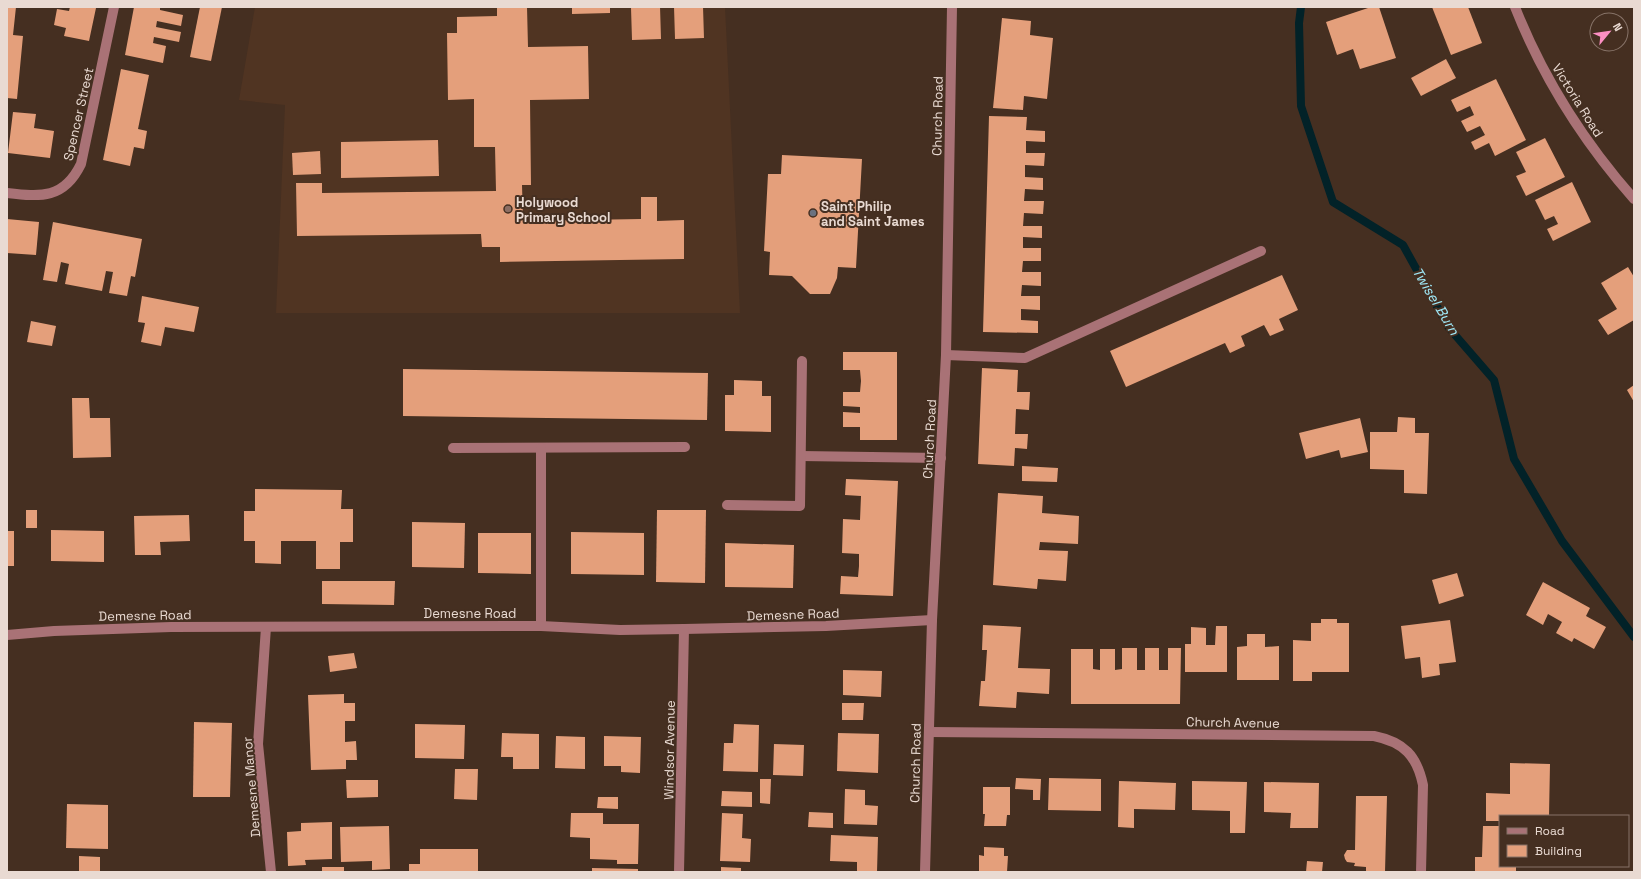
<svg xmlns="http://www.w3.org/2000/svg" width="1641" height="879" font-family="'Space Grotesk',sans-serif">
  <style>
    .built { fill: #503422 }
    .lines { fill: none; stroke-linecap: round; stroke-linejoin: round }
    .stream { stroke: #022228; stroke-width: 8 }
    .building { fill: #e49f7b }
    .minor { stroke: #a97276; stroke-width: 10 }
    .education-dot { fill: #8d6e63; stroke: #452f21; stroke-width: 1.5 }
    .worship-dot { fill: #6b7280; stroke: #452f21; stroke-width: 1.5 }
    .labels { text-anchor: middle; stroke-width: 4; stroke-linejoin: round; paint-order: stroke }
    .street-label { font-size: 13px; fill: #e9dad2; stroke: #452f21 }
    .poi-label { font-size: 13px; font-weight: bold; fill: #e9dad2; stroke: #452f21; text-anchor: start }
    .water-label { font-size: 14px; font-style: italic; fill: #a0eaf9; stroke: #452f21 }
  </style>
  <rect width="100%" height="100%" fill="#452f21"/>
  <polygon class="built" points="255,7 725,7 740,313 276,313 285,105 239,100"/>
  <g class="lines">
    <polyline class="stream" points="1301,7 1299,23 1301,106 1333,202 1403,245 1449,328 1494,380 1514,459 1562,541 1634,637"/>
  </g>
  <g class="building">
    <polygon points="7,7 16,7 13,35 23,36 17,99 7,98"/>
    <polygon points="70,7 96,8 89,41 64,36 66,28 54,25 57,9 69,11"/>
    <polygon points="134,7 160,7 160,10 183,15 181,26 157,21 156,27 181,32 179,42 154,37 153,43 166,46 163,63 125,55"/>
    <polygon points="200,7 222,7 211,61 190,57"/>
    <polygon points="497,7 527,7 528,47 588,46 589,99 530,100 531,185 522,185 523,221 641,219 641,197 657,197 657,221 684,220 684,259 500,262 500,247 482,247 481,234 297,236 296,183 322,183 322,193 496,191 495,147 474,147 474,99 448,100 447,33 457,33 457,17 497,16"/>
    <polygon points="572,7 610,7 610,13 572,14"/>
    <polygon points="631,7 660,7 661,39 632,40"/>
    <polygon points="674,7 703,7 704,38 675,39"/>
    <polygon points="1371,7 1379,7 1396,58 1360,69 1353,49 1337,55 1326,22"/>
    <polygon points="1432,7 1468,7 1482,43 1451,55"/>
    <polygon points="1002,18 1031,21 1030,35 1053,38 1047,99 1024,96 1023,110 993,108"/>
    <polygon points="1446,59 1456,78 1421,96 1411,78"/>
    <polygon points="121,69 149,75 138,129 147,131 144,149 134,147 130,166 103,160"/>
    <polygon points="1496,79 1526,140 1495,156 1489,143 1475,150 1471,142 1485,135 1480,126 1467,132 1461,121 1474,115 1470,106 1457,112 1451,100"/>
    <polygon points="13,112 36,114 34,128 54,131 50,158 8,153"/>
    <polygon points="989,116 1027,117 1026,130 1045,131 1045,142 1026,141 1026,153 1045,153 1044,166 1025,165 1025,177 1043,178 1043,190 1025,189 1024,201 1044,201 1043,214 1024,213 1023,226 1042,226 1042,238 1023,237 1023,248 1041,248 1041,261 1023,261 1022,272 1041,272 1041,286 1022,285 1021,296 1040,296 1040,310 1021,309 1021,320 1038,321 1038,333 983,332"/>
    <polygon points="1545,138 1565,177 1526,196 1516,176 1526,172 1516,152"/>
    <polygon points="438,140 439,176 341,178 341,142"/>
    <polygon points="320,151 321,174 293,175 292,153"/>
    <polygon points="782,155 862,159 856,268 838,267 837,278 830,294 810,294 792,276 769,275 770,252 764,251 768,174 781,174"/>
    <polygon points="1572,182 1591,222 1553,241 1547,229 1558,224 1554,216 1545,220 1535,200"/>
    <polygon points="7,219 39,222 36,255 7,253"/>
    <polygon points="53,222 142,239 135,277 131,276 127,296 109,293 113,272 106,271 102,291 65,284 69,264 61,262 57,282 43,280"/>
    <polygon points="1628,267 1634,277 1634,320 1608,335 1598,320 1617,309 1601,283"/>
    <polygon points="1282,275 1298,310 1279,319 1284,330 1270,336 1264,325 1241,336 1245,346 1230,353 1225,343 1126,387 1110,351"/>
    <polygon points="142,296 199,307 194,332 165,327 161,346 141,342 145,323 138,322"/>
    <polygon points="31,321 56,326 52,346 27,342"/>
    <polygon points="843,352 897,352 897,440 860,440 860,427 843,427 843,412 860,413 860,407 843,406 843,392 860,392 861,381 860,370 843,370"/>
    <polygon points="982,368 1018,370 1017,392 1030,392 1029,410 1016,409 1015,434 1028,434 1027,449 1015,448 1014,466 978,464"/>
    <polygon points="403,369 708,373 707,420 403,416"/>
    <polygon points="734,380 762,381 762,396 771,396 771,432 725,431 725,395 734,395"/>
    <polygon points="1634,385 1634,402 1627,390"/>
    <polygon points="72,398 89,398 90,418 110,418 111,457 73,458"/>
    <polygon points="1398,417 1415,418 1415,433 1429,433 1427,494 1404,493 1404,470 1370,469 1370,432 1397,432"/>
    <polygon points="1360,418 1368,452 1341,458 1339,450 1306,459 1299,433"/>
    <polygon points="1022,466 1058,468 1057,482 1022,481"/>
    <polygon points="846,479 898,481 893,596 840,594 841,576 858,577 859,566 859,554 842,553 843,519 860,520 861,496 845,495"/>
    <polygon points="255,489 342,490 341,509 353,509 353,542 340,542 340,569 316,569 316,541 281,541 281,564 255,563 255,541 244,541 244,511 255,511"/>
    <polygon points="998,493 1043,496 1042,513 1079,516 1078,544 1040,542 1039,550 1068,551 1066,581 1038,579 1037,589 993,585"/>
    <rect x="26" y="510" width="11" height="18"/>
    <polygon points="657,510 706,510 705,583 656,582"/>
    <polygon points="189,515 190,541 160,542 161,555 135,555 134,516"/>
    <polygon points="412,522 465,523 464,568 412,567"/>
    <polygon points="51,530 104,531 104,562 51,561"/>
    <rect x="7" y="531" width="7" height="35"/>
    <polygon points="571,532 644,533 644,575 571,574"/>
    <polygon points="478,533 531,533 531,574 478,573"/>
    <polygon points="725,543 794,545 793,588 725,587"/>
    <polygon points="1457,573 1464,596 1439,604 1432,580"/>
    <polygon points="322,581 395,581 394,605 322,604"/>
    <polygon points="1543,582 1590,608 1586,616 1606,627 1594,649 1574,638 1572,642 1556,633 1562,622 1548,614 1543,625 1526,615"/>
    <polygon points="1321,619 1337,619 1337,623 1349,623 1349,672 1312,672 1312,681 1293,681 1293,640 1311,641 1311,623 1321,623"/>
    <polygon points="1450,620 1456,662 1439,664 1440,675 1422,678 1420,657 1405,659 1401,626"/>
    <polygon points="983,625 1021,627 1018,668 1050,669 1049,694 1017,692 1016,708 979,706 981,681 985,681 987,650 982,650"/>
    <polygon points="1216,626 1227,626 1227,672 1185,672 1185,644 1191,644 1191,627 1206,628 1206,645 1215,645"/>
    <polygon points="1247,634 1265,634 1265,647 1279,646 1279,680 1237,680 1237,647 1247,646"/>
    <polygon points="1122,648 1137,648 1137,670 1145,670 1145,648 1159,648 1159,670 1168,670 1168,648 1181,648 1180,704 1071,704 1071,649 1093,649 1093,669 1100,670 1100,649 1115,649 1115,670 1122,669"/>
    <polygon points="354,653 357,668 330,672 328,656"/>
    <polygon points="843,670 882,671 881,697 843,695"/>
    <polygon points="344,694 344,703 355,703 355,721 345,721 345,742 356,741 357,760 346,760 346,769 311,770 308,695"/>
    <polygon points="842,703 864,703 863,720 842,720"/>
    <polygon points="194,722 232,723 230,797 193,797"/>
    <polygon points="415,724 465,725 464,759 415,758"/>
    <polygon points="734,724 759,725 758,772 723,771 724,743 733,743"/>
    <polygon points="502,733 539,734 539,769 513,769 513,757 501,757"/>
    <polygon points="838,733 879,734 878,773 837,771"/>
    <polygon points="556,736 585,737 585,769 555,768"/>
    <polygon points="604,736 641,737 640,773 621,772 621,766 604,766"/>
    <polygon points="774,744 804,745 803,776 773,775"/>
    <polygon points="1510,763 1550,764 1549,816 1500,816 1500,821 1486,821 1486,793 1510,794"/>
    <polygon points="455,769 478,769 477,800 454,799"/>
    <polygon points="1016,778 1041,779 1040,800 1033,800 1033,790 1015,789"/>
    <polygon points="1049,778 1101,779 1101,811 1048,810"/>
    <polygon points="760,779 771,779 770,804 760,803"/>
    <polygon points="346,780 378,780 378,797 347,798"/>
    <polygon points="1119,781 1176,783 1175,810 1134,809 1134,828 1118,827"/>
    <polygon points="1192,781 1247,782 1245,833 1230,833 1230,811 1192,810"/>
    <polygon points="1264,782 1319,783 1318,828 1290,828 1291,813 1264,812"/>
    <polygon points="983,787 1010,787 1010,815 1007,815 1006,826 984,826 985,814 983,814"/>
    <polygon points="845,789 865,790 865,805 878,806 877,825 844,824"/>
    <polygon points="722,791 752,792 752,807 721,806"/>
    <polygon points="1356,796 1387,796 1385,872 1366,872 1366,867 1354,866 1355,863 1347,862 1345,859 1344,855 1347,850 1355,850"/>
    <polygon points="598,797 618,797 618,809 597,808"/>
    <polygon points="67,804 108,805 108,849 66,848"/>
    <polygon points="809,812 833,813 833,828 808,827"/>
    <polygon points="571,813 603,813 603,824 639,824 638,864 617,864 617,860 590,859 590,838 570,837"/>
    <polygon points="722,813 743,814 742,838 751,839 750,862 720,861"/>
    <polygon points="332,822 332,859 305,860 306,865 288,866 287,832 301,831 301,823"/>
    <polygon points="389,826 390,869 372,870 372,861 341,862 340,827"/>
    <polygon points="1483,826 1500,826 1500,866 1516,866 1516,872 1475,872 1475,857 1482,857"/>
    <polygon points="831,835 878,837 877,872 857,872 857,862 830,861"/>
    <polygon points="984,847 1004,848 1004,856 1008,856 1007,872 979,872 979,855 984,856"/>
    <polygon points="420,849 478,849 478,872 409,872 409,864 420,864"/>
    <polygon points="79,856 100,857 100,872 79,872"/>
    <polygon points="1307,861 1323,862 1322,872 1306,872"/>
    <rect x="322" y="867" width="22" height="5"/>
    <polygon points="721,867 741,868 741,872 721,872"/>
    <polygon points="592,868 638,869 638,872 592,872"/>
  </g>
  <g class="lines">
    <g class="minor">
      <path d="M1515 7C1543 78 1583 141 1634 199"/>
      <path d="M7 193C41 197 64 199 81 164L114 7"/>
      <polyline points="946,355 1025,358 1261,251"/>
      <polyline points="453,448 685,447"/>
      <polyline points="541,448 541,626"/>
      <polyline points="801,456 941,458"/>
      <polyline points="727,505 800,506 802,361"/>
      <polyline points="266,627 258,744 271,872"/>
      <polyline points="7,635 54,631 171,627 541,626 620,630 684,629 826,626 932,620"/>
      <path d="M929 732 1374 736C1404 742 1417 756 1423 785L1421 872"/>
      <polyline points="679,872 684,629"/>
      <polyline points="925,872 932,620 946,355 952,7"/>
    </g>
  </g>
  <circle class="education-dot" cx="508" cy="209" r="4"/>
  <circle class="worship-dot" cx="813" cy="213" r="4"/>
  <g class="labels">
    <g class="street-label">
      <text transform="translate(1578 100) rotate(58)" y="5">Victoria Road</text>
      <text transform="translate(78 114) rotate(-77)" y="5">Spencer Street</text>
      <text transform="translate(937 116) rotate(-89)" y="5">Church Road</text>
      <text transform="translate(929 439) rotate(-87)" y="5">Church Road</text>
      <text x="470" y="618">Demesne Road</text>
      <text transform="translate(793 614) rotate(-2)" y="5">Demesne Road</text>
      <text transform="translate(145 615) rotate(-1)" y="5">Demesne Road</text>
      <text transform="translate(1233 722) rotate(1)" y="5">Church Avenue</text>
      <text transform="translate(669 750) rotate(-89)" y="5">Windsor Avenue</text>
      <text transform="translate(915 763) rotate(-89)" y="5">Church Road</text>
      <text transform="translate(251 787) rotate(-95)" y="5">Demesne Manor</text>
    </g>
    <g class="poi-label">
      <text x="516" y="207">Holywood<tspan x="516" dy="15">Primary School</tspan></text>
      <text x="821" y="211">Saint Philip<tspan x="821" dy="15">and Saint James</tspan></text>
    </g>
    <g class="water-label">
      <text transform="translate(1436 301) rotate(59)" y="5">Twisel Burn</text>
    </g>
  </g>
  <rect width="1641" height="879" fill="none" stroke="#e9dad2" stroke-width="16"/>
  <rect x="1499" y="815" width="130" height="52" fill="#452f21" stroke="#877368"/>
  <rect x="1507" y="828" width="20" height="6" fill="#a97276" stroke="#877368"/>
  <text x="1535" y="835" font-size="12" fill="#e9dad2">Road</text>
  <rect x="1507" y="845" width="20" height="12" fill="#e49f7b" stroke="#877368"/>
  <text x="1535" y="855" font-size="12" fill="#e9dad2">Building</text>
  <g transform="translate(1609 32) rotate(61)"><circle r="19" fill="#452f21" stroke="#877368"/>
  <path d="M0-3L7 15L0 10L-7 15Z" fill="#fc8fc2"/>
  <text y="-6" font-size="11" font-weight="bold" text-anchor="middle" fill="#e9dad2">N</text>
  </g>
</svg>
